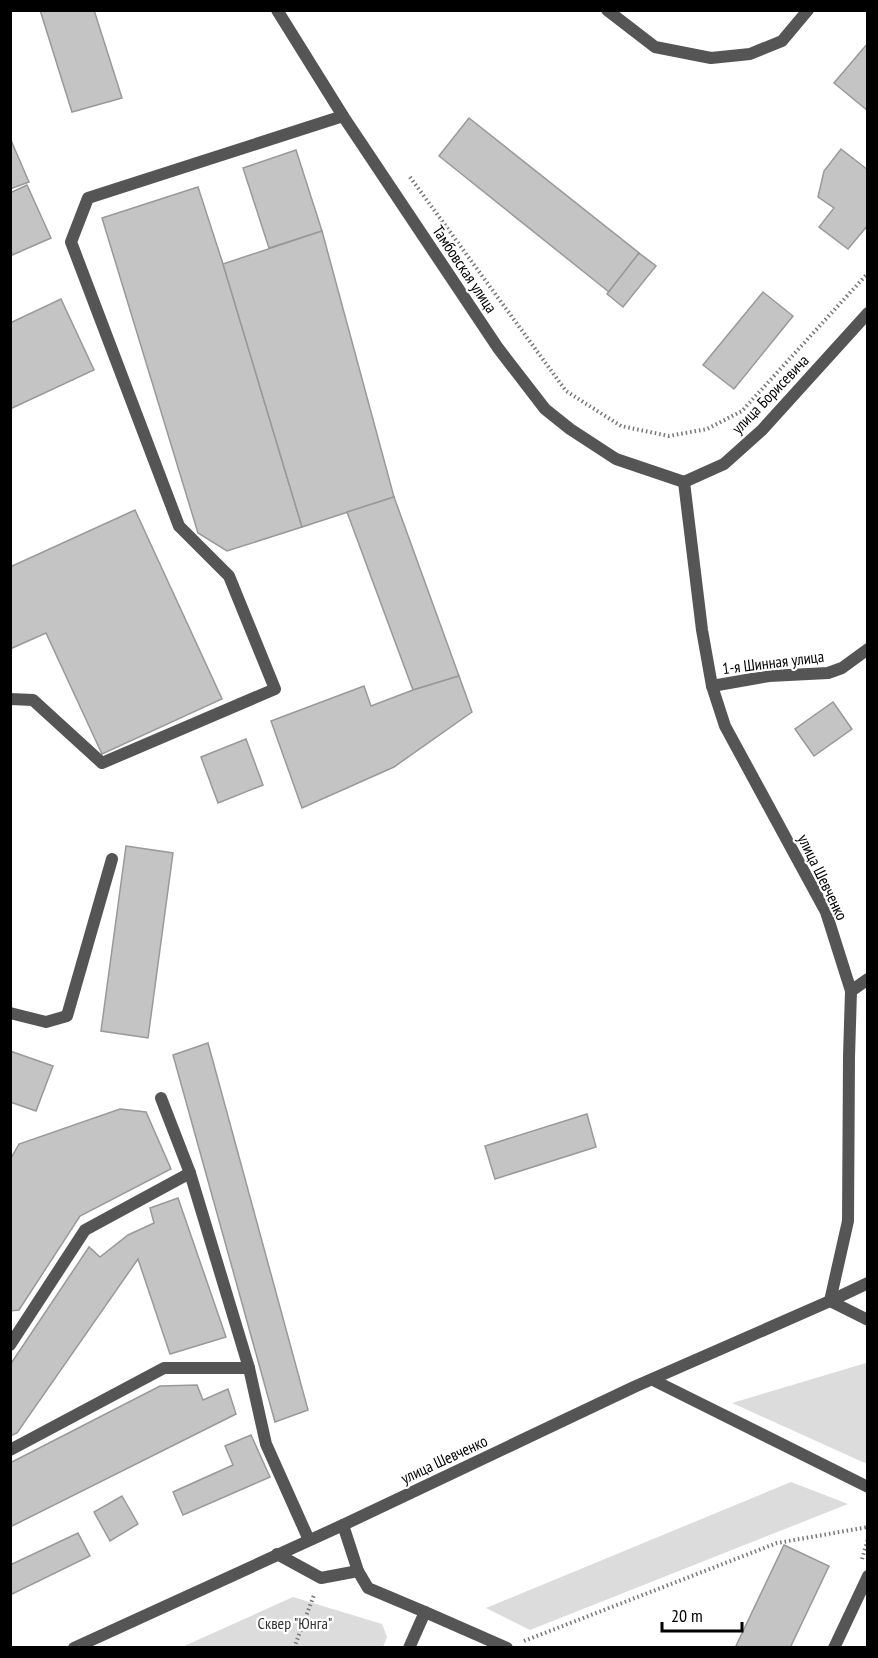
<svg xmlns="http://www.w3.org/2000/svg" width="878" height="1658" font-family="'PT Sans Narrow',sans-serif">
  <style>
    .green { fill: #dcdcdc }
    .building { fill: #c4c4c4; stroke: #999; stroke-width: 1.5 }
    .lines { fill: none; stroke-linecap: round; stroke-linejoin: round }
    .path { stroke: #777; stroke-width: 4; stroke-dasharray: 1.5 3; stroke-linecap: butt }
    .service { stroke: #555; stroke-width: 12 }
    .minor { stroke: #555; stroke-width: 12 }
    .tertiary { stroke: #555; stroke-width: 12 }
    .labels { text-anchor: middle; stroke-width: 4.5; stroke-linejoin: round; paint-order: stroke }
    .street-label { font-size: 16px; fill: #000; stroke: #fff }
    .park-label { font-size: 16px; fill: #333; stroke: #fff }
  </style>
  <rect width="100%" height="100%" fill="#fff"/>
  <g class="green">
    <polygon points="866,1363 868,1364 867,1464 732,1403"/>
    <polygon points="791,1482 848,1504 530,1630 486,1608"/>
    <polygon points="293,1597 382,1624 387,1637 383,1647 182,1647"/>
  </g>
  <g class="building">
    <polygon points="40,10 94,10 122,98 72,112"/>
    <polygon points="868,43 868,111 834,83"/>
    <polygon points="469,118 639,253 609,292 439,156"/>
    <polygon points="10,138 29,182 10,189"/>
    <polygon points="841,149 868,170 868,225 848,249 819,227 834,208 818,197 824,171"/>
    <polygon points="296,150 322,231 269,248 243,168"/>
    <polygon points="27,185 51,238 10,256 10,193"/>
    <polygon points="198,187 223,264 302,527 227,551 198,533 102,218"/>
    <polygon points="322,231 394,497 302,527 223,264"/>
    <polygon points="639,253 656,266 623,307 607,294"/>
    <polygon points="763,292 793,316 734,389 703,365"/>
    <polygon points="61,299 94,370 10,409 10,323"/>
    <polygon points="394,497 459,676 413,690 347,512"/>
    <polygon points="135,510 222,699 102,754 46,633 10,649 10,567"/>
    <polygon points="459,676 472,712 394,767 302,808 271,721 364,686 371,706 413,690"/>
    <polygon points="833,702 852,729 814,756 795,729"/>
    <polygon points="246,739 263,785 218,803 201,757"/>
    <polygon points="126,846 173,853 148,1038 101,1031"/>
    <polygon points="208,1043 308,1410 275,1422 173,1055"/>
    <polygon points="10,1051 53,1066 36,1111 10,1102"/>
    <polygon points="120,1109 146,1112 171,1169 80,1216 19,1310 10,1311 10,1160 19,1144"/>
    <polygon points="587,1114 596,1147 495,1179 485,1146"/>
    <polygon points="178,1198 226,1337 170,1354 138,1259 17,1433 10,1436 10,1365 89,1247 100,1257 128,1235 154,1223 150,1208"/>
    <polygon points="197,1385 203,1400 228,1389 236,1414 10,1527 10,1463 160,1386"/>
    <polygon points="251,1435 270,1477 183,1515 173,1492 233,1465 225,1446"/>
    <polygon points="122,1496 138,1524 110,1541 94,1512"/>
    <polygon points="78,1533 90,1556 10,1595 10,1565"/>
    <polygon points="784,1545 829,1566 790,1648 735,1648"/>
  </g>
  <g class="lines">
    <g class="path">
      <polyline points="410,177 566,391 621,426 669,436 707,429 742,411 868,273"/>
      <polyline points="862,1559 868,1539"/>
      <polyline points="524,1641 777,1543 868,1527"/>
      <polyline points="294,1648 314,1595"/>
    </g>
    <g class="service">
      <polyline points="607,10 655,47 711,58 750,54 782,41 808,10"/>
      <polyline points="10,699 33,700 102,763 275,689 229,576 179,526 71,242 88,198 343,116"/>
      <polyline points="10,1013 46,1022 67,1016 112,859"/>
      <polyline points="161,1098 190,1173 249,1368 266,1444 309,1540"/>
      <polyline points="10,1345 85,1230 190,1173"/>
      <polyline points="653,1380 868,1487"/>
      <polyline points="10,1450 164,1368 249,1368"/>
      <polyline points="343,1525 358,1571 368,1588 425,1612 409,1648"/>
      <polyline points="277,1554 321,1578 358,1571"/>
      <polyline points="425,1612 507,1648"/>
      <polyline points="834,1648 868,1576"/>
    </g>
    <g class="minor">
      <polyline points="712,686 769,676 828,673 842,668 868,649"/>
      <polyline points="851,991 868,979"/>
      <polyline points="830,1301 868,1283"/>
    </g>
    <g class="tertiary">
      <polyline points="277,10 343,116 498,348 545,409 570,429 616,459 684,482"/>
      <polyline points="684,482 702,630 712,686 725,726 826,912 851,991 849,1057 848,1221 830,1301"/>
      <polyline points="684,482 724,464 762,430 868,313"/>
      <polyline points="830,1301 868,1320"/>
      <polyline points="74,1648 343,1525 634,1387 830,1301"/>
    </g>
  </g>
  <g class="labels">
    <g class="street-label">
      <text transform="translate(465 269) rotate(56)" y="6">Тамбовская улица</text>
      <text transform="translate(770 394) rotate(-46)" y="6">улица Борисевича</text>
      <text transform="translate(773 662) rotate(-7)" y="6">1-я Шинная улица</text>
      <text transform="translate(823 877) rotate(64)" y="6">улица Шевченко</text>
      <text transform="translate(444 1459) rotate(-25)" y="6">улица Шевченко</text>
    </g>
    <g class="park-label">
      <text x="295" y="1629">Сквер "Юнга"</text>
    </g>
  </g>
  <rect width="878" height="1658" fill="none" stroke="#000000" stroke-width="24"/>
  <path d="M662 1622v9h80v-9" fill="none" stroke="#000000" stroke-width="3"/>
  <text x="671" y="1622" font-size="18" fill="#000000" stroke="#ffffff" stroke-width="4.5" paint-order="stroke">20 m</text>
</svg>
